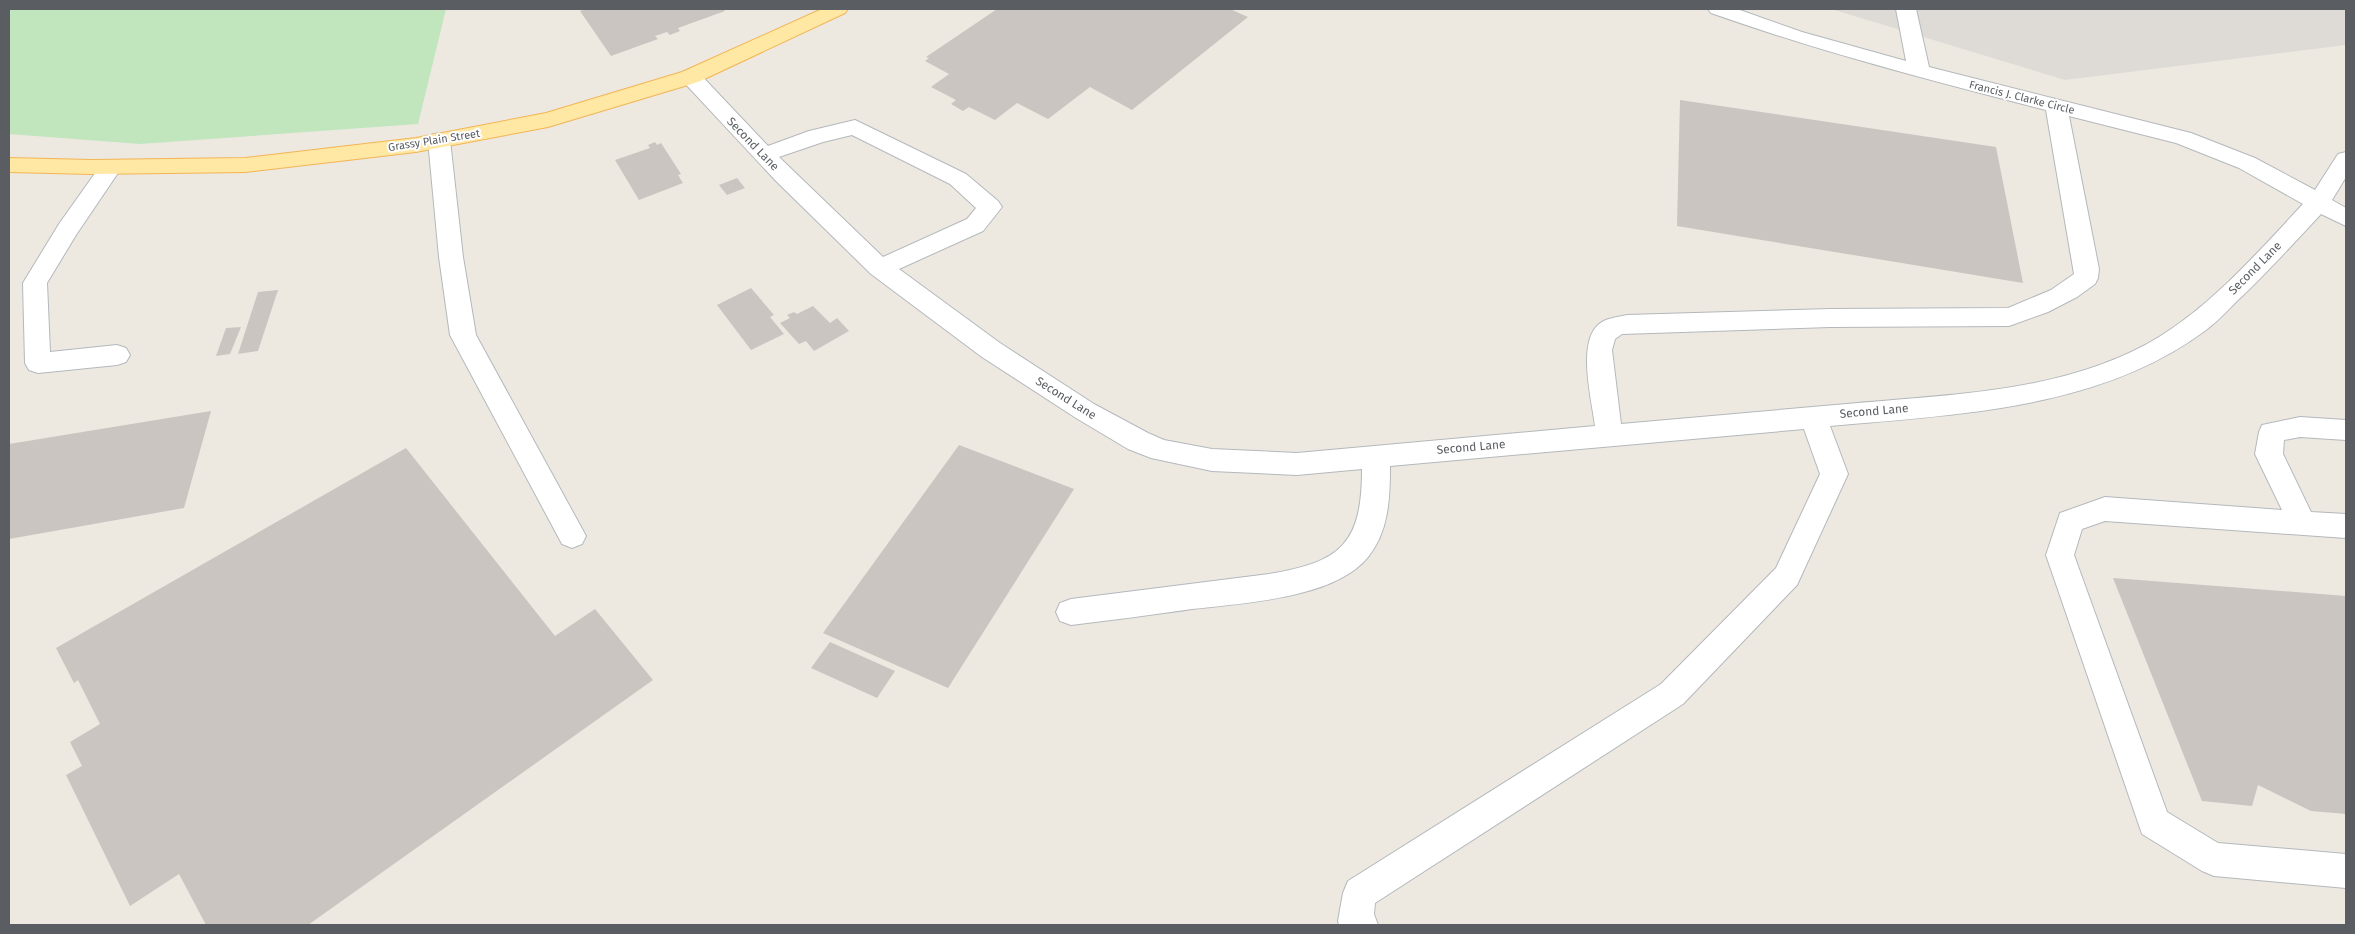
<svg xmlns="http://www.w3.org/2000/svg" width="2355" height="934" font-family="'Fira Sans',sans-serif">
  <style>
    .industrial { fill: #dedbd6 }
    .green { fill: #c1e5bd }
    .building { fill: #cac5c0 }
    .lines { fill: none; stroke-linecap: round; stroke-linejoin: round }
    .minor-casing { stroke: #b4b8bc; stroke-width: 2 }
    .major-casing { stroke: #f2b555; stroke-width: 2 }
    .minor { fill: #fff; fill-rule: evenodd }
    .major { fill: #ffe7a4; fill-rule: evenodd }
    .labels { text-anchor: middle; stroke-width: 4; stroke-linejoin: round; paint-order: stroke }
    .far-street-label { font-size: 11px; fill: #5a5e62; stroke: #fff }
    .street-label { font-size: 12px; fill: #5a5e62; stroke: #fff }
  </style>
  <rect width="100%" height="100%" fill="#ede9e1"/>
  <polygon class="industrial" points="1831,9 2346,9 2346,45 2065,80"/>
  <polygon class="green" points="9,9 446,9 418,124 140,144 9,134"/>
  <g class="building">
    <polygon points="587,9 723,9 725,11 678,28 680,31 670,35 667,32 655,36 658,39 611,56 580,11"/>
    <polygon points="997,9 1230,9 1248,17 1132,110 1090,87 1048,119 1017,103 995,120 969,107 963,111 951,104 956,100 931,87 949,74 925,61 929,58 926,57"/>
    <polygon points="1680,100 1996,147 2023,283 1677,226"/>
    <polygon points="655,142 657,145 661,143 681,174 678,175 683,183 639,200 615,160 650,148 648,145"/>
    <polygon points="737,178 745,188 727,195 719,185"/>
    <polygon points="751,288 774,315 770,317 784,334 751,350 717,305"/>
    <polygon points="278,290 258,351 238,354 258,292"/>
    <polygon points="813,306 830,323 837,318 849,331 814,351 806,341 799,344 780,323 790,318 787,315 794,312 797,314"/>
    <polygon points="241,327 230,354 216,356 226,328"/>
    <polygon points="211,411 184,508 9,539 9,444"/>
    <polygon points="959,445 1074,489 948,688 823,633"/>
    <polygon points="406,448 555,636 595,609 653,680 308,925 206,925 179,874 130,906 66,775 82,766 70,742 100,724 78,680 74,683 56,648"/>
    <polygon points="2113,578 2346,596 2346,814 2311,811 2258,785 2252,806 2202,801"/>
    <polygon points="830,642 895,671 877,698 811,668"/>
  </g>
  <g class="lines">
    <g class="minor-casing">
      <g id="minor">
        <path d="M1708 9H1737L1802 32 1906 61 1896 9H1916L1929 67 2191 133 2255 158 2315 190 2338 154 2346 152V177L2332 200 2346 208V226L2321 214C2293 244 2266 274 2237 301 2227 311 2217 322 2206 330 2099 410 1958 414 1830 426L1848 474 1797 585 1683 704 1375 903 1374 914 1378 925H1339L1338 921 1343 893 1348 881 1661 684 1776 568 1820 474 1804 429 1390 466C1390 498 1389 531 1368 557 1334 599 1242 603 1192 609 1152 615 1111 620 1071 625L1060 621 1056 612 1060 603 1071 599 1269 574C1341 562 1362 544 1362 469L1297 475 1212 471 1151 458 1128 449 1076 418 982 357 871 274 776 181 679 77 682 72 690 70 698 72 768 146 809 131 855 120 966 174 998 201 1002 207 983 231 899 269 1000 343 1094 404 1148 433 1164 440 1212 449 1297 453 1595 426C1592 401 1577 344 1598 325 1605 318 1618 317 1627 315L1830 309 2008 308 2051 290 2074 274 2046 110C1933 81 1821 52 1711 13ZM2069 116 2176 143 2239 168 2303 204C2259 251 2214 303 2159 337 2070 391 1959 394 1858 403 1779 410 1700 417 1621 424L1612 350 1615 339 1622 334 1830 327 2009 326 2048 312 2077 297 2095 284 2098 278 2099 269ZM852 135 950 184 976 208 967 219 883 257 779 157 823 142Z"/>
        <polygon points="439,133 447,135 450,140 463,257 476,335 586,536 582,544 572,548 562,544 450,335 439,257 428,140 431,135"/>
        <polygon points="111,160 119,162 122,167 76,235 47,283 50,352 117,345 126,348 130,355 126,362 117,365 38,373 29,370 25,363 23,283 59,224 103,162"/>
        <polygon points="2300,417 2346,420 2346,440 2300,437 2284,440 2283,454 2311,512 2346,514 2346,538 2105,521 2082,529 2074,555 2167,812 2218,843 2346,854 2346,888 2214,876 2202,871 2142,834 2046,555 2060,513 2105,497 2282,510 2255,454 2259,432 2262,425"/>
      </g>
    </g>
    <g class="major-casing">
      <polygon id="major" points="822,9 848,9 845,13 698,82 548,127 416,152 245,172 92,174 9,172 9,158 92,160 245,158 416,138 546,113 682,72"/>
    </g>
    <use href="#minor" class="minor"/>
    <use href="#major" class="major"/>
  </g>
  <g class="labels">
    <g class="far-street-label">
      <text transform="translate(2022 97) rotate(14)" y="4">Francis J. Clarke Circle</text>
      <text transform="translate(434 140) rotate(-9)" y="4">Grassy Plain Street</text>
    </g>
    <g class="street-label">
      <text transform="translate(753 144) rotate(46)" y="4">Second Lane</text>
      <text transform="translate(2255 268) rotate(-45)" y="4">Second Lane</text>
      <text transform="translate(1066 398) rotate(32)" y="4">Second Lane</text>
      <text transform="translate(1874 411) rotate(-5)" y="4">Second Lane</text>
      <text transform="translate(1471 447) rotate(-5)" y="4">Second Lane</text>
    </g>
  </g>
  <rect width="2355" height="934" fill="none" stroke="#5a5e62" stroke-width="20"/>
</svg>
